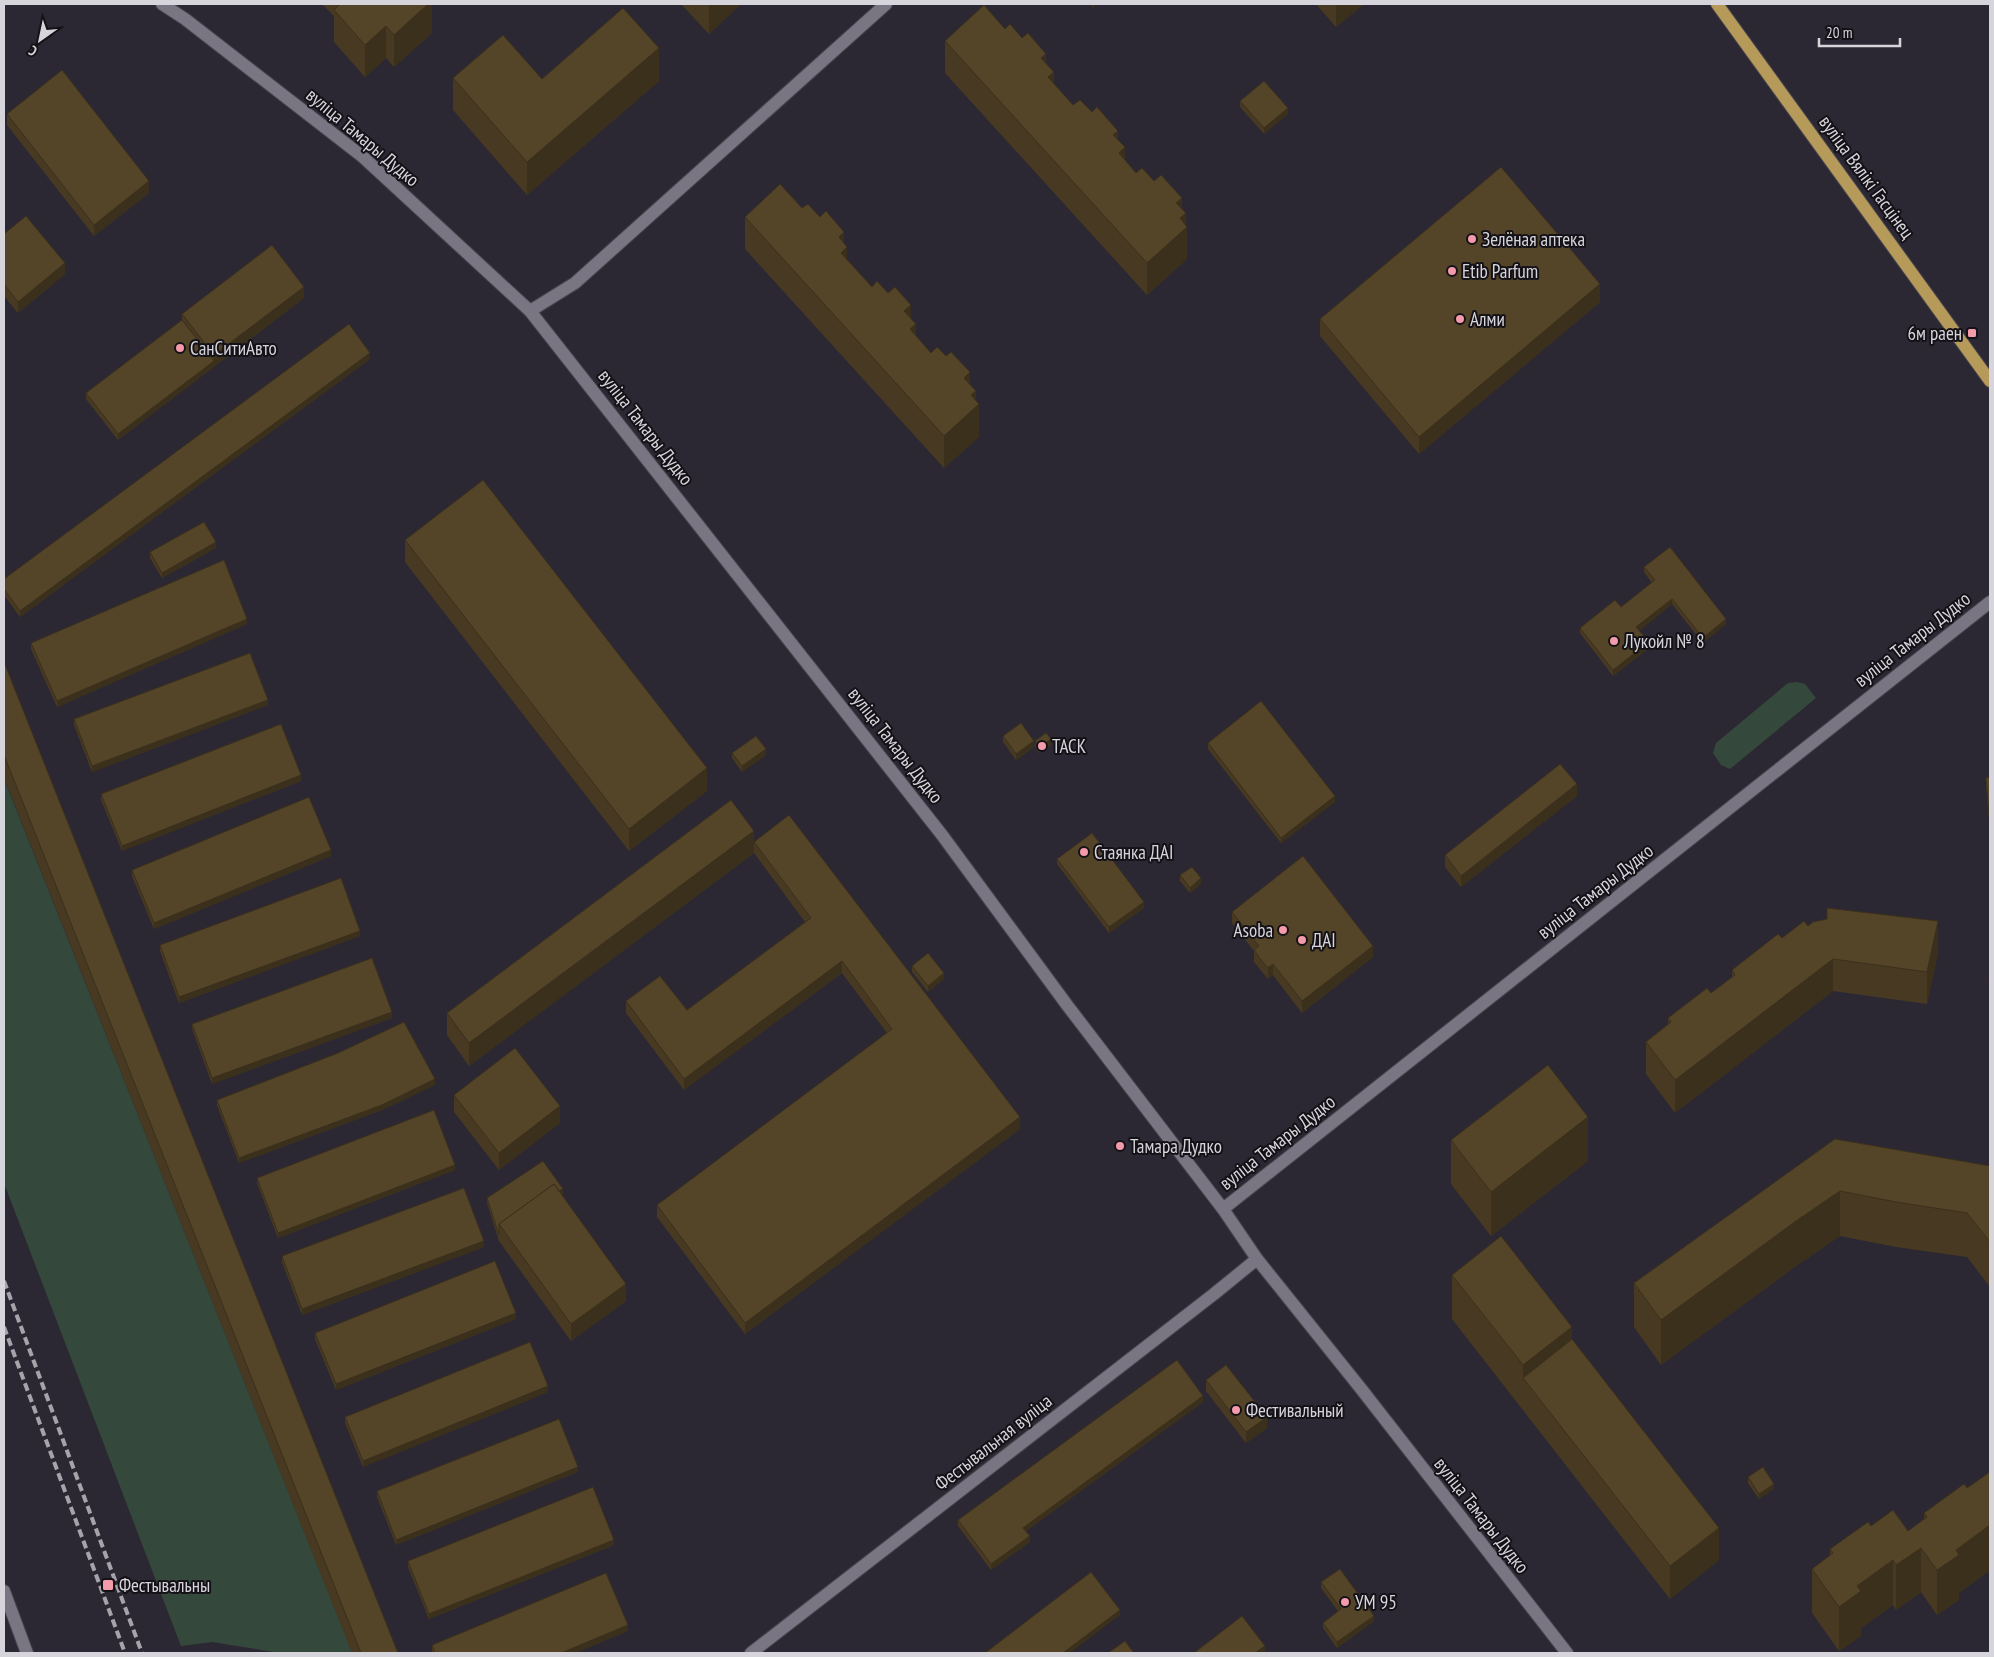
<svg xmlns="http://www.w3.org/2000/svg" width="1994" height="1657" font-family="'PT Sans Narrow',sans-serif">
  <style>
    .green { fill: #34493b }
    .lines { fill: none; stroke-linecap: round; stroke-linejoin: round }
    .minor-casing { stroke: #47444c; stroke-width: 14 }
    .major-casing { stroke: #47444c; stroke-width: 14 }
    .minor { stroke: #797582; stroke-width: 12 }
    .major { stroke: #b69a59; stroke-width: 12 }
    .rail { stroke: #a6a3ab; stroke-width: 4; stroke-dasharray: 8 4; stroke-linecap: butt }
    .wall { fill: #483a22 }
    .shaded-wall { fill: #3b301c }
    .building { fill: #544428; stroke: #3b301c }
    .poi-dot { fill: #f39aab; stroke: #141217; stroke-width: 2 }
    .labels { text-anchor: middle; stroke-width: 4; stroke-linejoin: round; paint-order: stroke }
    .street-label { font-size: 19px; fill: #d7d5dc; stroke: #141217 }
    .poi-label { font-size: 19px; fill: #d7d5dc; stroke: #141217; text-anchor: start }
  </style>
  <rect width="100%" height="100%" fill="#2c2833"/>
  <g class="green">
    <polygon points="1797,682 1805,684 1816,698 1730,769 1721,765 1713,753 1716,743 1788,683"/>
    <polygon points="4,779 352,1652 350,1653 280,1653 212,1642 181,1646 4,1183"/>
  </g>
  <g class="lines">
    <g class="minor-casing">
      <g id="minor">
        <polyline points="162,4 185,19 363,157 530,311 942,835 1067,1005 1223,1209 1257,1259 1362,1390 1567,1653"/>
        <polyline points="530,311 575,283 886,4"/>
        <polyline points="1223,1209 1990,602"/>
        <polyline points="4,1591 27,1653"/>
        <polyline points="751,1653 1214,1294 1257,1259"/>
      </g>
    </g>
    <g class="major-casing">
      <polyline id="major" points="1717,4 1990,381"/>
    </g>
    <use href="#minor" class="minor"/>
    <use href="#major" class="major"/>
    <g class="rail">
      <polyline points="4,1281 142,1653"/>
      <polyline points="4,1327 125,1653"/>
    </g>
  </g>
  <g class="wall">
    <polygon points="322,4 432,4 432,33 394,67 386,58 365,77 334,42 334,16"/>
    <polygon points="681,4 741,4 709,34"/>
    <polygon points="1316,4 1364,4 1336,27"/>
    <polygon points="1005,29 1046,63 1054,84 1073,105 1118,140 1125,160 1136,173 1154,181 1182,209 1186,224 1187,259 1147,295 945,73 945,41"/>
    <polygon points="453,78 542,79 659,81 527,195 453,110"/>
    <polygon points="1240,101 1288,114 1264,134 1240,107"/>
    <polygon points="7,114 149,193 94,236 7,125"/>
    <polygon points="745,217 844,244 847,260 872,287 911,318 916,336 931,353 970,384 976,401 979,437 944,468 745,249"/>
    <polygon points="4,234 65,274 18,313 4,296"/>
    <polygon points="304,298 118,440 86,399 86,393 182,320 182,314"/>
    <polygon points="1600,302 1419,454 1320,336 1320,319"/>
    <polygon points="370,359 20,617 4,595 4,579"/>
    <polygon points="405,540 707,791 629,851 405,562"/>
    <polygon points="216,548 162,578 150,558 150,552"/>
    <polygon points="1644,567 1726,624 1703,643 1672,604 1639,631 1649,648 1613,676 1580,633 1580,628 1621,607 1652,583 1644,572"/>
    <polygon points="247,624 57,707 31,649 31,643"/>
    <polygon points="4,662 398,1653 352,1653 4,778"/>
    <polygon points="268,705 92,772 74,725 74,719"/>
    <polygon points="1003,736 1034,747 1016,760 1003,742"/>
    <polygon points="1035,741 1051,745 1039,753 1035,747"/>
    <polygon points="1208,743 1335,802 1281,843 1208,749"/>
    <polygon points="732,753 766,755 742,772 732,758"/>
    <polygon points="1990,777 1990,830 1986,784 1986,778"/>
    <polygon points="301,781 122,851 101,800 101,794"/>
    <polygon points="1577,796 1461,887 1445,867 1445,855"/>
    <polygon points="754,842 1020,1129 745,1334 657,1217 657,1205 887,1033 842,973 684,1090 626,1013 626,1001 687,1010 805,922 754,853 469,1066 447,1035 447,1013"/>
    <polygon points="331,856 154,929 132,876 132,870"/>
    <polygon points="1057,859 1144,908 1109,933 1057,864"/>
    <polygon points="1180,875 1201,884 1190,893 1180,881"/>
    <polygon points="1827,908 1938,953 1927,1004 1833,991 1675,1113 1646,1074 1646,1042 1668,1024 1668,1018 1711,993 1732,978 1732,970 1782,938 1827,919"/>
    <polygon points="1232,912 1373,957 1302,1013 1273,975 1268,979 1254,962 1254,951 1232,923"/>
    <polygon points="360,936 179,1003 160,951 160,945"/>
    <polygon points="912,966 944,979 928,992 912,972"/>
    <polygon points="1990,970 1990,1016 1989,1016 1989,984"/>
    <polygon points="392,1018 212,1084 192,1029 192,1024"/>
    <polygon points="435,1085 382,1110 239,1163 217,1105 217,1100"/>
    <polygon points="454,1095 560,1123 499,1170 454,1112"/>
    <polygon points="1835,1139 1990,1166 1990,1287 1967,1257 1896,1247 1840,1236 1796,1266 1661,1365 1634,1327 1634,1283"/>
    <polygon points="1451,1140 1588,1161 1491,1236 1451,1184"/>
    <polygon points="455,1170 278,1238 257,1183 257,1178"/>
    <polygon points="563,1194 562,1195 626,1301 571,1341 499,1241 487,1203 487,1198"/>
    <polygon points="484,1247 302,1315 282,1262 282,1256"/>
    <polygon points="1452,1275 1572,1339 1719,1560 1670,1599 1452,1319"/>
    <polygon points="516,1319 336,1390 315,1339 315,1333"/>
    <polygon points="1206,1380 1267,1428 1246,1443 1206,1391"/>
    <polygon points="548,1392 363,1467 345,1423 345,1417"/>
    <polygon points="1203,1402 1026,1531 1030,1542 991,1570 958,1526 958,1520"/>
    <polygon points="578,1472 396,1545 377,1497 377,1491"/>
    <polygon points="1990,1473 1990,1570 1959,1593 1959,1600 1937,1615 1921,1592 1896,1610 1893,1605 1861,1628 1861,1636 1839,1651 1812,1613 1812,1569 1830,1555 1830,1549 1871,1526 1908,1531 1924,1519 1924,1513 1967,1488"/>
    <polygon points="1748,1477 1774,1489 1759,1499 1748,1483"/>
    <polygon points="614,1545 429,1619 408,1567 408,1561"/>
    <polygon points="1321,1582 1374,1621 1337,1648 1323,1628 1323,1623 1338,1611 1321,1588"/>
    <polygon points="628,1631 575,1653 433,1653 432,1651 432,1645"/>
  </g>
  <g class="shaded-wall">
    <polygon points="428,4 432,4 432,33 394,67 394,35"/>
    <polygon points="709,4 741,4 709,34"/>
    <polygon points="1092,4 1097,4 1092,8"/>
    <polygon points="1336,4 1364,4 1336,27"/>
    <polygon points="386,26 386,58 365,77 365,45"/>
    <polygon points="659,48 659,81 527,195 527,162"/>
    <polygon points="1046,54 1046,86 1041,58"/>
    <polygon points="1054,72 1054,104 1048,77"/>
    <polygon points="1288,108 1288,114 1264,134 1264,128"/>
    <polygon points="1118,131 1118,163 1113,135"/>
    <polygon points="1125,147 1125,180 1119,153"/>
    <polygon points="149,181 149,193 94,236 94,225"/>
    <polygon points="1182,198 1182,217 1186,213 1186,228 1187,227 1187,259 1147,295 1147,263 1176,203"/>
    <polygon points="844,232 844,249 847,247 847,279 841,285 839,237"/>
    <polygon points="65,263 65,274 18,313 18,302"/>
    <polygon points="1600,284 1600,302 1419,454 1419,437"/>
    <polygon points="304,287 304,298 118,440 118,434 214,361 214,355"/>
    <polygon points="911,305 911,328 916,324 916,356 904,311"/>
    <polygon points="370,353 370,359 20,617 20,611"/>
    <polygon points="970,372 970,404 964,378"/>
    <polygon points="976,391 976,407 979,404 979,437 944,468 944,436 971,395"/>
    <polygon points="216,542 216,548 162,578 162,573"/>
    <polygon points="1672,599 1672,604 1636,633 1636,627"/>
    <polygon points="247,619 247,624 57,707 57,701"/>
    <polygon points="1726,619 1726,624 1703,643 1703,638"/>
    <polygon points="1649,642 1649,648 1613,676 1613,670"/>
    <polygon points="268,700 268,705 92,772 92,766"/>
    <polygon points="1051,739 1051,745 1039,753 1039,748"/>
    <polygon points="1034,741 1034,747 1016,760 1016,754"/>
    <polygon points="766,749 766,755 742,772 742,766"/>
    <polygon points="707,768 707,791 629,851 629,829"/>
    <polygon points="301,775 301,781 122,851 122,846"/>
    <polygon points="1577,784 1577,796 1461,887 1461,876"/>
    <polygon points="1335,796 1335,802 1281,843 1281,838"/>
    <polygon points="754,831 754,853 469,1066 469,1043"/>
    <polygon points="331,850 331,856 154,929 154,923"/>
    <polygon points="1201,878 1201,884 1190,893 1190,888"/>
    <polygon points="1144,902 1144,908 1109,933 1109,927"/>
    <polygon points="1938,921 1938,953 1927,1004 1927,972"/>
    <polygon points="360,931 360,936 179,1003 179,997"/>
    <polygon points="1373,946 1373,957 1302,1013 1302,1001"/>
    <polygon points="1833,959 1833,991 1675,1113 1675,1080"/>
    <polygon points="842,961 842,973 684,1090 684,1079"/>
    <polygon points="1273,964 1273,975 1268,979 1268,968"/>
    <polygon points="944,973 944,979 928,992 928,986"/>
    <polygon points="392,1012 392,1018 212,1084 212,1078"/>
    <polygon points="435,1079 435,1085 382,1110 239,1163 239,1158"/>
    <polygon points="560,1106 560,1123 499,1170 499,1153"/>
    <polygon points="1020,1117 1020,1129 745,1334 745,1323"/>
    <polygon points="1588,1117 1588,1161 1491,1236 1491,1192"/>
    <polygon points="455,1165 455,1170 278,1238 278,1233"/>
    <polygon points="563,1189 563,1194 507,1235"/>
    <polygon points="1840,1191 1840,1236 1796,1266 1661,1365 1661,1320 1796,1221"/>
    <polygon points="484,1241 484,1247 302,1315 302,1309"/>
    <polygon points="626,1284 626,1301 571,1341 571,1324"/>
    <polygon points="516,1313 516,1319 336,1390 336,1384"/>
    <polygon points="1572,1327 1572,1372 1523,1378 1523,1365"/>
    <polygon points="548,1386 548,1392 363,1467 363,1461"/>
    <polygon points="1203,1396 1203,1402 1023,1533 1023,1528"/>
    <polygon points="1267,1417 1267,1428 1246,1443 1246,1432"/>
    <polygon points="578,1467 578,1472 396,1545 396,1540"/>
    <polygon points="1774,1484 1774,1489 1759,1499 1759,1494"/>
    <polygon points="1990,1525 1990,1570 1959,1593 1959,1600 1937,1615 1937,1570 1956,1550"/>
    <polygon points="1719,1528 1719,1560 1670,1599 1670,1566"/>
    <polygon points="1030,1536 1030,1542 991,1570 991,1564"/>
    <polygon points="614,1540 614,1545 429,1619 429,1614"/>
    <polygon points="1921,1548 1921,1592 1896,1610 1896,1565"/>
    <polygon points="1893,1560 1893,1605 1861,1628 1861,1636 1839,1651 1839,1607 1857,1586"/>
    <polygon points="1120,1610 1120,1615 1070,1653 1063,1653"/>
    <polygon points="1374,1616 1374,1621 1337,1648 1337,1642"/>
    <polygon points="628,1625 628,1631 575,1653 561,1653"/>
    <polygon points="1265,1646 1265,1652 1263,1653 1255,1653"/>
  </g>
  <g class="building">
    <polygon points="340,4 428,4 394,35 386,26 365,45 334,10"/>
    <polygon points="984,5 1005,29 1010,24 1022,38 1028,33 1046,54 1041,58 1054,72 1048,77 1073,105 1080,100 1092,112 1097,107 1118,131 1113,135 1125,147 1119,153 1136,173 1142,168 1154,181 1161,175 1182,198 1176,203 1186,213 1180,218 1187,227 1147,263 945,41"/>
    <polygon points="623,8 659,48 527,162 453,78 503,35 542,79"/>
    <polygon points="62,70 149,181 94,225 7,114"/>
    <polygon points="1264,81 1288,108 1264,128 1240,101"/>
    <polygon points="1501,167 1600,284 1419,437 1320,319"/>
    <polygon points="780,184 802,208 808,204 820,217 826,211 844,232 839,237 847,247 841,253 872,287 877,281 888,293 895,287 911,305 904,311 916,324 910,329 931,353 937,347 946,356 951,352 970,372 964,378 976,391 971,395 979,404 944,436 745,217"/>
    <polygon points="26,216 65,263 18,302 4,284 4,234"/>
    <polygon points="272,245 304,287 214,355 182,314"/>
    <polygon points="182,320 214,361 118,434 86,393"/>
    <polygon points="349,324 370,353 20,611 4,589 4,579"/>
    <polygon points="483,480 707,768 629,829 405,540"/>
    <polygon points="204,522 216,542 162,573 150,552"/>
    <polygon points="1670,547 1726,619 1703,638 1672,599 1636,627 1649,642 1613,670 1580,628 1615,600 1621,607 1655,580 1644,567"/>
    <polygon points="224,560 247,619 57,701 31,643"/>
    <polygon points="250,653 268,700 92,766 74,719"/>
    <polygon points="4,662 398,1653 361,1653 4,755"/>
    <polygon points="1261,701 1335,796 1281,838 1208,743"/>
    <polygon points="1021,723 1034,741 1016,754 1003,736"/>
    <polygon points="281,724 301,775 122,846 101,794"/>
    <polygon points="1046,733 1051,739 1039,748 1035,741"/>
    <polygon points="756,736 766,749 742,766 732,753"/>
    <polygon points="1560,764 1577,784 1461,876 1445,855"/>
    <polygon points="1990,777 1990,825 1986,778"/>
    <polygon points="309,797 331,850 154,923 132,870"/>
    <polygon points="731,800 754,831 469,1043 447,1013"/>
    <polygon points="789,815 1020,1117 745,1323 657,1205 892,1029 842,961 684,1079 626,1001 660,976 687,1010 811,918 754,842"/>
    <polygon points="1092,833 1144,902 1109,927 1057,859"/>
    <polygon points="1303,856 1373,946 1302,1001 1273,964 1268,968 1261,960 1254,950 1259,946 1232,912"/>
    <polygon points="1192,867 1201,878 1190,888 1180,875"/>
    <polygon points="341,878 360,931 179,997 160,945"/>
    <polygon points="1827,908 1938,921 1927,972 1833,959 1675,1080 1646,1042 1671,1022 1668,1018 1707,988 1711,993 1735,975 1732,970 1778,934 1782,938 1804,921 1808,926 1813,922 1827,919"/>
    <polygon points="928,953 944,973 928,986 912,966"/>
    <polygon points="372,958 392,1012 212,1078 192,1024"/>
    <polygon points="1990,970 1990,984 1989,984"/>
    <polygon points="404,1022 435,1079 382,1105 239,1158 217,1100 338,1053"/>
    <polygon points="515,1048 560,1106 499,1153 454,1095"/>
    <polygon points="1548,1065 1588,1117 1491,1192 1451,1140"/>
    <polygon points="434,1110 455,1165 278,1233 257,1178"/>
    <polygon points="1835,1139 1990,1166 1990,1242 1967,1213 1896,1202 1840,1191 1796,1221 1661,1320 1634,1283"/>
    <polygon points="543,1161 563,1189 559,1191 554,1184 499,1224 499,1235 487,1198"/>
    <polygon points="554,1184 626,1284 571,1324 499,1224"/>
    <polygon points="464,1188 484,1241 302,1309 282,1256"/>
    <polygon points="1501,1236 1572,1327 1523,1365 1452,1275"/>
    <polygon points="495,1261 516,1313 336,1384 315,1333"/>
    <polygon points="1572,1339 1719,1528 1670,1566 1523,1378"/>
    <polygon points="530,1342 548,1386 363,1461 345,1417"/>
    <polygon points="1177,1360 1203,1396 1023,1528 1030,1536 991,1564 958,1520"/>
    <polygon points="1226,1365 1267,1417 1246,1432 1206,1380"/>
    <polygon points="559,1419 578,1467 396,1540 377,1491"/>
    <polygon points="1763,1467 1774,1484 1759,1494 1748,1477"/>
    <polygon points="1990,1472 1990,1525 1956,1550 1959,1555 1937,1570 1921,1548 1896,1565 1893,1560 1857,1586 1861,1591 1839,1607 1812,1569 1833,1553 1830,1549 1868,1522 1871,1526 1893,1510 1908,1531 1927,1517 1924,1513 1964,1484 1967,1488"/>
    <polygon points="593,1487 614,1540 429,1614 408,1561"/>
    <polygon points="1340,1569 1374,1616 1337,1642 1323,1623 1341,1609 1321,1582"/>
    <polygon points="1091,1572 1120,1610 1063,1653 985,1653"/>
    <polygon points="606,1573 628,1625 561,1653 435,1653 432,1645"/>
    <polygon points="1242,1616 1265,1646 1255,1653 1194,1653"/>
    <polygon points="1125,1641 1134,1653 1108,1653"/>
  </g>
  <g class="poi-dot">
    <circle cx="1472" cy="239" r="5"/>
    <circle cx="1452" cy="271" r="5"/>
    <circle cx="1460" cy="319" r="5"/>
    <rect x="1967" y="328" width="10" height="10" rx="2.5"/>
    <circle cx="180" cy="348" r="5"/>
    <circle cx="1614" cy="641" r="5"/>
    <circle cx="1042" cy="746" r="5"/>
    <circle cx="1084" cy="852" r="5"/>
    <circle cx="1283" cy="930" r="5"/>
    <circle cx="1302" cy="940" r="5"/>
    <circle cx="1120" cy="1146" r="5"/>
    <circle cx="1236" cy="1410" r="5"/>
    <rect x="102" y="1579" width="12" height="12" rx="2.5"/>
    <circle cx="1345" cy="1602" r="5"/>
  </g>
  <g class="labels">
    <g class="street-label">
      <text transform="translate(363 137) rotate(40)" y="7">вуліца Тамары Дудко</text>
      <text transform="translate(1867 177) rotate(54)" y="7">вуліца Вялікі Гасцінец</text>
      <text transform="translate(646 427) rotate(52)" y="7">вуліца Тамары Дудко</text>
      <text transform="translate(1912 639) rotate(-38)" y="7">вуліца Тамары Дудко</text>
      <text transform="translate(896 745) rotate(52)" y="7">вуліца Тамары Дудко</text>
      <text transform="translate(1595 891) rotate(-38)" y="7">вуліца Тамары Дудко</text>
      <text transform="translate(1277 1142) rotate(-38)" y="7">вуліца Тамары Дудко</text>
      <text transform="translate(993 1442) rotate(-38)" y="7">Фестывальная вуліца</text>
      <text transform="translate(1482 1515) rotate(52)" y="7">вуліца Тамары Дудко</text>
    </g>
    <g class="poi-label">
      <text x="1482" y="246">Зелёная аптека</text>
      <text x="1462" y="278">Etib Parfum</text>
      <text x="1470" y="326">Алми</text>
      <text x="1962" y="340" text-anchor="end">6м раен</text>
      <text x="190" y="355">СанСитиАвто</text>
      <text x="1624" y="648">Лукойл № 8</text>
      <text x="1052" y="753">ТАСК</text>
      <text x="1094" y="859">Стаянка ДАІ</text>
      <text x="1273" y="937" text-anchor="end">Asoba</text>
      <text x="1312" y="947">ДАІ</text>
      <text x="1130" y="1153">Тамара Дудко</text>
      <text x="1246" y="1417">Фестивальный</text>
      <text x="119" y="1592">Фестывальны</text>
      <text x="1355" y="1609">УМ 95</text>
    </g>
  </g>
  <rect width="1994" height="1657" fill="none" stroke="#d7d5dc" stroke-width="10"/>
  <g transform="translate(40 40) rotate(213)" stroke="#141217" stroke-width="4" paint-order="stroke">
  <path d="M0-4L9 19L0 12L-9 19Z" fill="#d7d5dc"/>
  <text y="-8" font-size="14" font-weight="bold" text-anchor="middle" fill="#d7d5dc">С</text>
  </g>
  <path d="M1819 38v8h81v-8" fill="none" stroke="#d7d5dc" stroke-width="2.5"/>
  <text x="1826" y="38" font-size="15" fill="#d7d5dc" stroke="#141217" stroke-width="4" paint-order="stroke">20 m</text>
</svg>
